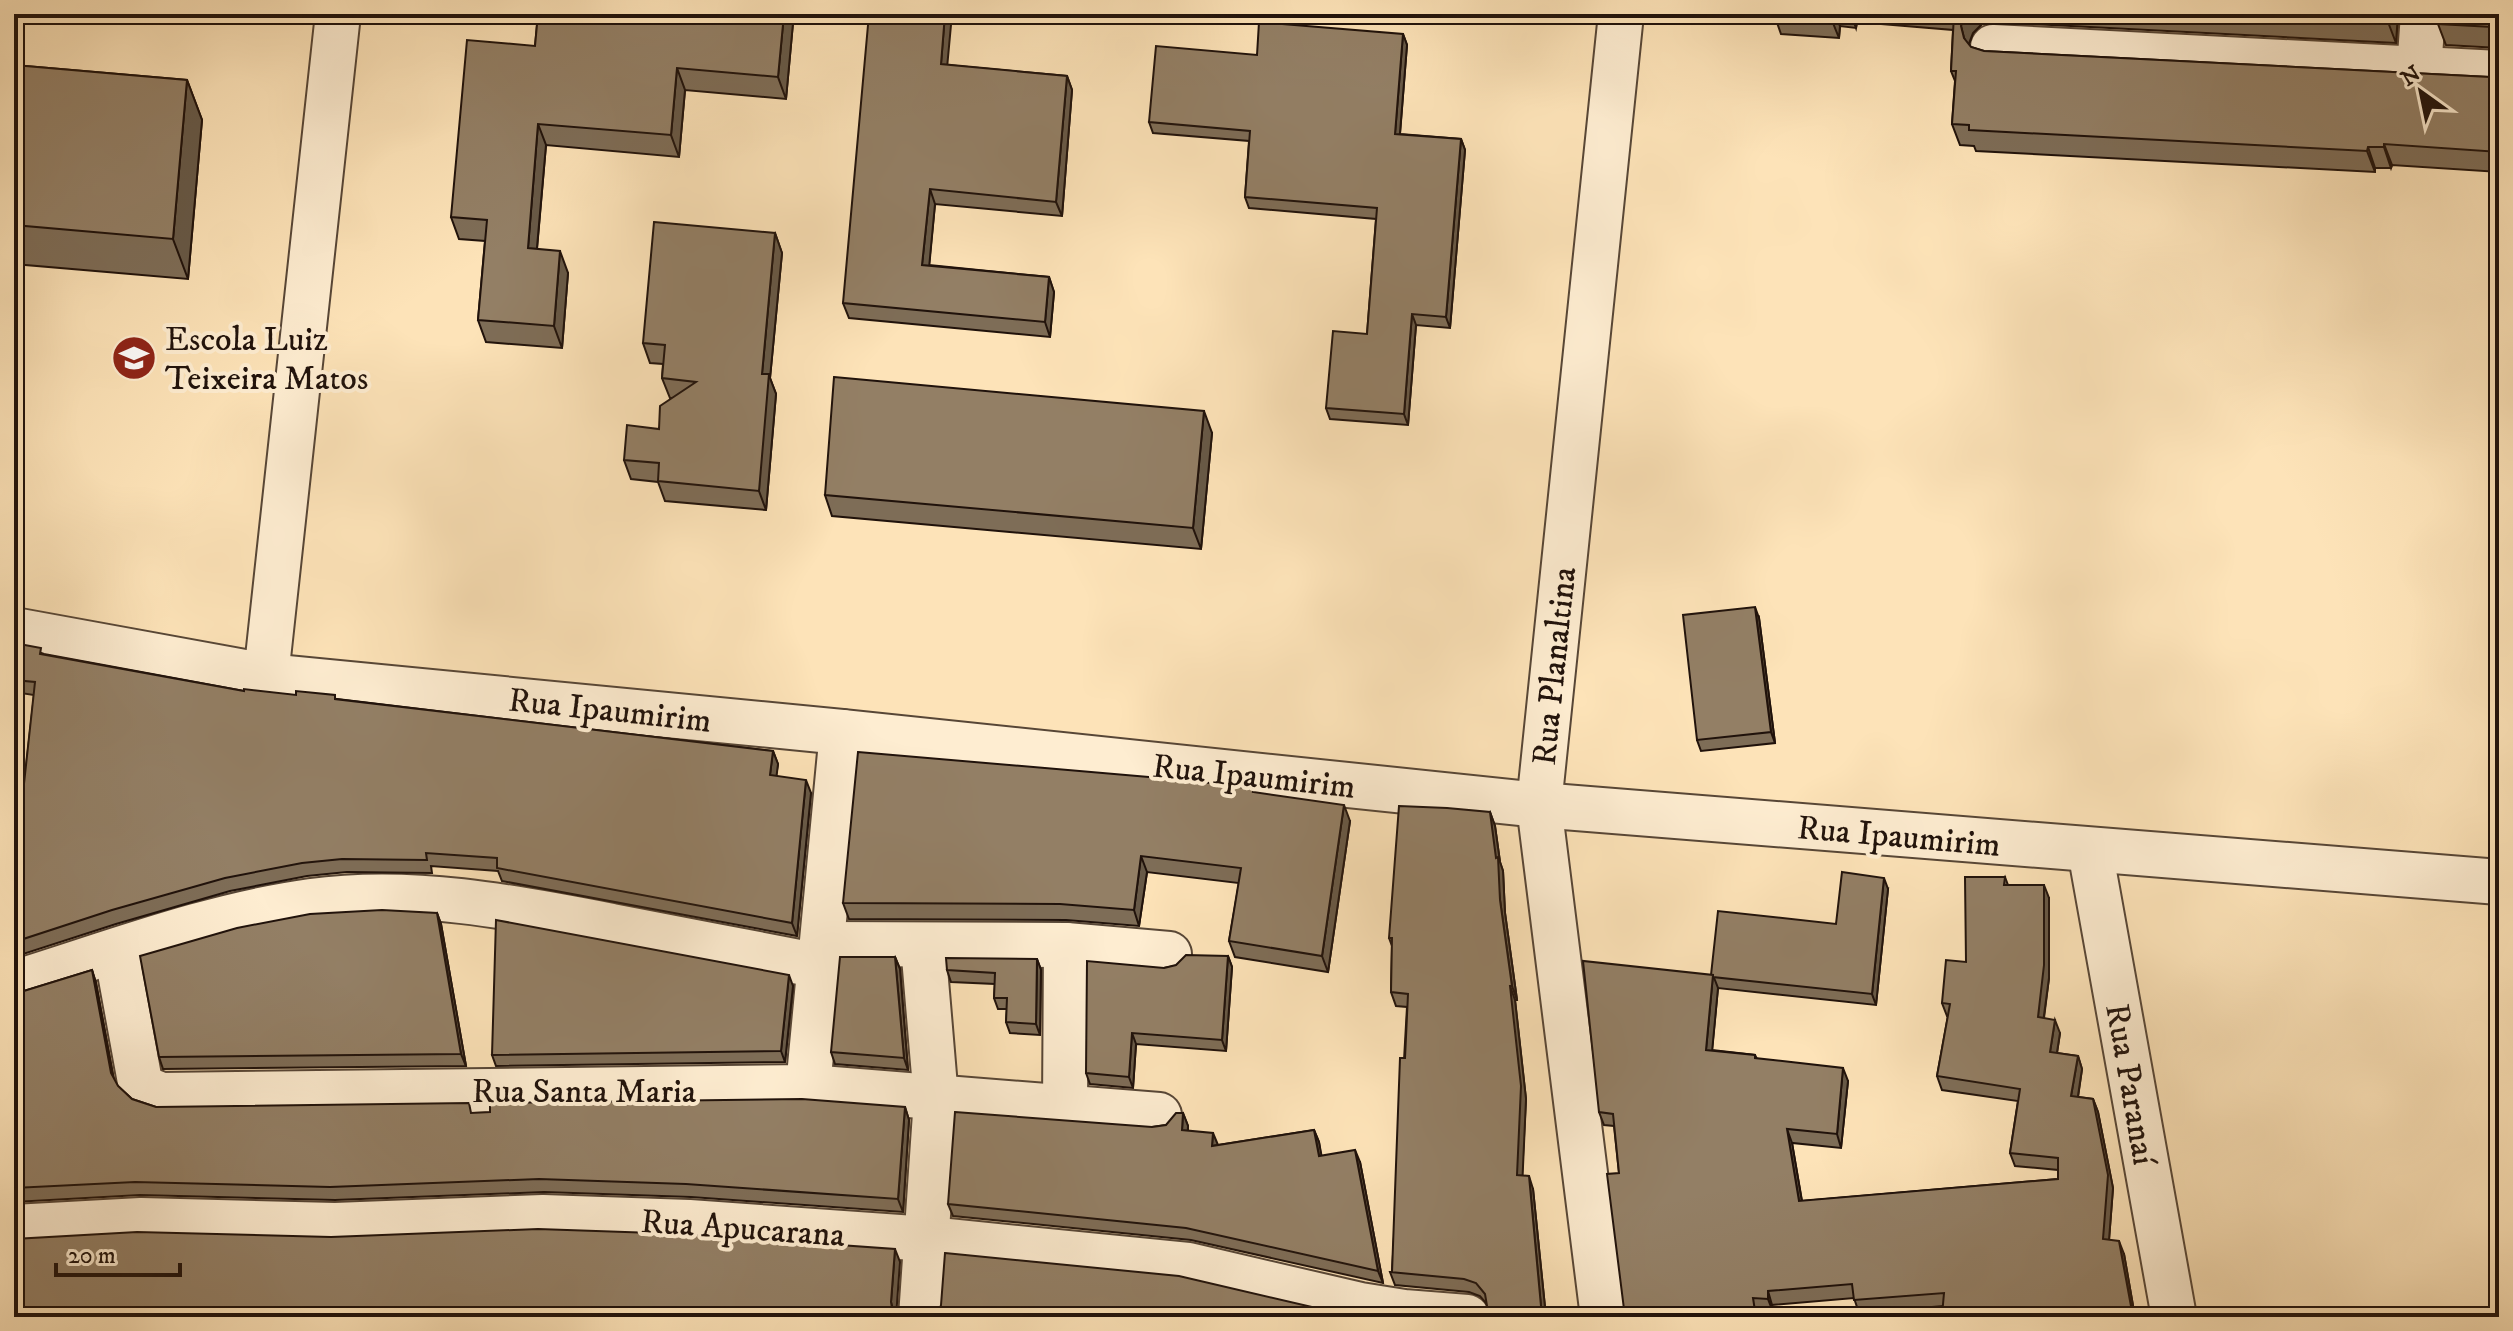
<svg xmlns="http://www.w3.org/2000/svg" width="2513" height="1331" font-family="'IM FELL DW Pica',serif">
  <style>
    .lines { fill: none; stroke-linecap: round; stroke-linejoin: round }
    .minor-casing { stroke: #574636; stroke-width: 48 }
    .minor { stroke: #feedd1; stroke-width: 44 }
    .wall { fill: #7e6d57; stroke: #20120b; stroke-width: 2 }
    .shaded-wall { fill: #675947; stroke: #20120b; stroke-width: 2 }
    .building { fill: #937f65; stroke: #20120b; stroke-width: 2 }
    .labels { text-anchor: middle; stroke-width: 8; stroke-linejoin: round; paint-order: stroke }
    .poi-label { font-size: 34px; fill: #20120b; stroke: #feedd1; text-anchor: start }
    .street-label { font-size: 34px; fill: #20120b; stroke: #feedd1 }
  </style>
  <rect width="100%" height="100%" fill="#fde3b8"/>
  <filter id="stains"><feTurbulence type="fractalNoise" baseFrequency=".0025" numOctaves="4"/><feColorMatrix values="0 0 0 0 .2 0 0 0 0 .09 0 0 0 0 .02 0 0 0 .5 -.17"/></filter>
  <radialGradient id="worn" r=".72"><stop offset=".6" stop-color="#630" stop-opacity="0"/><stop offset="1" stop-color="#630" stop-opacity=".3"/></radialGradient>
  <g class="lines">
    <g class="minor-casing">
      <g id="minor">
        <polyline points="1993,47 2499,73"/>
        <polyline points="2419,70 2423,14"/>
        <polyline points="14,630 266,676 842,732 1539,805 2499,882"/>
        <polyline points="266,676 338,14"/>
        <polyline points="2090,850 2174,1317"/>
        <polyline points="823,944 1066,945 1169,954"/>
        <polyline points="116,951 140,1082 147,1089 161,1095 808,1087 842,732"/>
        <path d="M14 983C111 953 210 915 311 901 412 887 514 907 612 926 681 939 751 953 820 966"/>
        <polyline points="808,1087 1159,1115"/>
        <polyline points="1065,1109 1066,945"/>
        <polyline points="14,1227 141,1220 335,1225 543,1217 689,1222 928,1239 1188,1265 1360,1305 1404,1312 1467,1317"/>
        <polyline points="921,1317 936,1099 923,945"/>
        <polyline points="1603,1317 1539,805 1621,14"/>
      </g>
    </g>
    <use href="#minor" class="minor"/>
  </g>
  <g class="wall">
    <polygon points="538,14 789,14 793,23 786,99 685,90 679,157 546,145 537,249 568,273 562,348 486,342 478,320 485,241 459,239 451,217 535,46"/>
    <polygon points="1652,14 1708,14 1708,24 1654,20"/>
    <polygon points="1774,14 2398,14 2396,43 1994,22 1982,24 1973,33 1969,44 1971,47 1984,51 2490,77 2499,75 2499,172 2392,165 2391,168 2375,168 2375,172 1976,151 1974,146 1960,145 1952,124 1955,81 1951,71 1953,30 1857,22 1856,28 1840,26 1839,38 1781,34"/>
    <polygon points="2499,14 2499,48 2446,45 2438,24"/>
    <polygon points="1403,34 1407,45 1400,134 1461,139 1465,150 1450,328 1416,325 1408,425 1330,419 1326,408 1367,334 1376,219 1249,208 1245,197 1249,141 1153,133 1149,122 1257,55"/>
    <polygon points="14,65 187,80 202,120 188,279 14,264"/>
    <polygon points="947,65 1067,76 1072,90 1062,216 935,204 929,265 1049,277 1054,292 1050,337 849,318 843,303"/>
    <polygon points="775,233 782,253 770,378 776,394 766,510 665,501 658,482 631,479 624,460 659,429 672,398 670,398 662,378 663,364 650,363 643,343"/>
    <polygon points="1212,433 1201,549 832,516 825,495"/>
    <polygon points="1759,618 1775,743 1701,751 1697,740"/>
    <polygon points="14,643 44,654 244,691 337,699 773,751 778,764 776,776 811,793 797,936 502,881 498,871 431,866 432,873 347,872 307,876 230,891 116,924 14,957 14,840 18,839 34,695 14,692"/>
    <polygon points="1254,789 1255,793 1350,821 1328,972 1235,957 1229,941 1239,883 1147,872 1139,926 1066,920 849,919 843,903"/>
    <polygon points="1490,812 1495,826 1500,862 1503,871 1505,913 1517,1000 1515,1000 1526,1099 1522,1176 1533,1189 1546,1317 1483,1317 1487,1306 1486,1303 1480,1296 1469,1292 1395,1285 1390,1272 1392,1272 1407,1007 1396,1006 1391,992 1392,946 1389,938"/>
    <polygon points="2005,877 2008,885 2049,898 2049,978 2044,1018 2060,1033 2057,1053 2078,1056 2082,1069 2078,1097 2093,1099 2098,1112 2113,1188 2109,1240 2124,1254 2135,1317 1943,1317 1943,1306 1859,1313 1854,1298 1772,1305 1773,1312 1758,1311 1619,1173 1614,1126 1604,1125 1599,1112 1711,975 1836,924 1888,889 1876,1005 1718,988 1712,1050 1755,1055 1757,1059 1848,1081 1841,1148 1792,1143 1802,1201 2058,1179 2058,1170 2015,1166 2010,1153 2018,1101 1942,1090 1937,1076 1948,1016 1947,1016 1942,1003 1966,962"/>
    <polygon points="437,913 441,924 466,1066 163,1069 159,1057"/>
    <polygon points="1228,956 1232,967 1226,1051 1136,1044 1133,1088 1090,1084 1086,1073 1164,968"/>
    <polygon points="895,957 900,969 908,1070 835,1064 831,1052"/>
    <polygon points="1037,959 1041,970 1040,1035 1010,1033 1006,1022 1007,1009 998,1009 994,998 995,984 951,982 947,970"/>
    <polygon points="92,970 96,983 114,1080 118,1086 132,1099 156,1107 473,1113 905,1107 909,1120 903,1212 691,1197 544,1192 335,1200 140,1195 14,1202 14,994"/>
    <polygon points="793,986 785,1062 496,1066 492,1055"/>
    <polygon points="1183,1113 1188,1126 1188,1131 1218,1145 1314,1130 1319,1142 1321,1156 1360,1162 1383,1283 1191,1240 953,1216 948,1204 1152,1127 1166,1125"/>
  </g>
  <g class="shaded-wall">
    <polygon points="784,14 789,14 793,23 786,99 778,77"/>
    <polygon points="945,14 952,14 946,79 941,64"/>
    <polygon points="1831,14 1835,14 1840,26 1839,38 1831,18"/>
    <polygon points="1851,14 1854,14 1857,22 1856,28"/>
    <polygon points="1964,14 1979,14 1982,24 1973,33 1968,46 1964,38 1961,26"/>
    <polygon points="2389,14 2398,14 2396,43 2388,22"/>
    <polygon points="1403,34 1407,45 1399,145 1395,134"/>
    <polygon points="677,68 685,90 679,157 671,135"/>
    <polygon points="1067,76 1072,90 1062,216 1056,202"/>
    <polygon points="187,80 202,120 188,279 173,239"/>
    <polygon points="538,124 546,145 535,270 528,248"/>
    <polygon points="1461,139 1465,150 1450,328 1446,317"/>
    <polygon points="2384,144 2392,165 2391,168 2384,147"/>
    <polygon points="2368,147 2375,168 2375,172 2367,151"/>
    <polygon points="930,189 935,204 928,279 922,265"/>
    <polygon points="775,233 782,253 770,378 776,394 766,510 759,491 762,374"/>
    <polygon points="560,251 568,273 562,348 554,326"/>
    <polygon points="1049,277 1054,292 1050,337 1045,322"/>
    <polygon points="1412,314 1416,325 1408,425 1404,414"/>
    <polygon points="1204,411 1212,433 1201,549 1193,528"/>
    <polygon points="1755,607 1759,618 1775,743 1771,732"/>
    <polygon points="773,751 778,764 775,788 770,775"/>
    <polygon points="806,780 811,793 797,936 792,923"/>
    <polygon points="1344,805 1350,821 1328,972 1322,956"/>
    <polygon points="1490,812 1495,826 1500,862 1503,871 1505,913 1517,1000 1512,986 1500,900"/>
    <polygon points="1141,856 1147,872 1139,926 1134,910"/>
    <polygon points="1884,878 1888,889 1876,1005 1872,994"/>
    <polygon points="2044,885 2049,898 2049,978 2042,1030 2038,1017"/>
    <polygon points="437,913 441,924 466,1066 461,1054"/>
    <polygon points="1228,956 1232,967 1226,1051 1222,1040"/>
    <polygon points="895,957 900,969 908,1070 904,1058"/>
    <polygon points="1037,959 1041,970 1040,1035 1036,1024"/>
    <polygon points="92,970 96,983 115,1086 111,1073"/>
    <polygon points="789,975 793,986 785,1062 781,1051"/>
    <polygon points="1713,975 1718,988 1711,1063 1706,1050"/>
    <polygon points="1510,986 1515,1000 1526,1099 1522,1189 1517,1175"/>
    <polygon points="2055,1020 2060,1033 2055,1065 2050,1052"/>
    <polygon points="1132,1033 1136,1044 1133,1088 1129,1077"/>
    <polygon points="2078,1056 2082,1069 2076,1109 2071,1096"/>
    <polygon points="1843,1068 1848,1081 1841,1148 1837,1134"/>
    <polygon points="2093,1099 2098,1112 2113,1188 2108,1253 2103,1239"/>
    <polygon points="905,1107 909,1120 903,1212 898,1199"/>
    <polygon points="1183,1113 1188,1126 1187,1143 1182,1130"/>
    <polygon points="1787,1129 1792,1143 1804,1214 1799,1201"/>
    <polygon points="1314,1130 1319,1142 1324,1169 1319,1156"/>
    <polygon points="1213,1133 1218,1145 1212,1146"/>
    <polygon points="1355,1150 1360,1162 1383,1283 1378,1271"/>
    <polygon points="1529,1176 1533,1189 1546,1317 1542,1317"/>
    <polygon points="2119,1241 2124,1254 2135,1317 2133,1317"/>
    <polygon points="895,1249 900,1262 896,1317 895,1317 891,1302"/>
    <polygon points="1768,1291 1772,1305 1773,1312 1768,1299"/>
  </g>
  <g class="building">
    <polygon points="538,14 784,14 778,77 677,68 671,135 538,124 528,248 560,251 554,326 478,320 487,220 451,217 467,40 535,46"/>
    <polygon points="869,14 945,14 941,64 1067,76 1056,202 930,189 922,265 1049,277 1045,322 843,303"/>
    <polygon points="1779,14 1831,14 1831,18"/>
    <polygon points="1954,14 1964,14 1961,26 1964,38 1971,47 1984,51 2490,77 2499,75 2499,152 2384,144 2384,147 2368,147 2367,151 1969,130 1969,125 1952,124 1956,71 1951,71"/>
    <polygon points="2235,14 2389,14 2388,22"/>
    <polygon points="2439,14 2499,14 2499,29 2493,27 2438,24"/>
    <polygon points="1259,22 1403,34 1395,134 1461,139 1446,317 1412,314 1404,414 1326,408 1333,331 1367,334 1377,208 1245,197 1250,131 1149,122 1156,46 1257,55"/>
    <polygon points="14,65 187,80 173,239 14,225"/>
    <polygon points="654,222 775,233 762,374 769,374 759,491 658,481 659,463 624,460 627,425 659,429 660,406 696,382 662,378 665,345 643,343"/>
    <polygon points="834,377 1204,411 1193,528 825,495"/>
    <polygon points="1755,607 1771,732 1697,740 1683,615"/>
    <polygon points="14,643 41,648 40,654 244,691 244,689 296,695 296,691 335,695 335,699 773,751 770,775 806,780 792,923 497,868 497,858 426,853 427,860 342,859 302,863 225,878 112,910 14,942 14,840 18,839 35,682 14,680"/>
    <polygon points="858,752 1195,781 1254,789 1253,792 1344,805 1322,956 1229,941 1241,868 1141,856 1134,910 1060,904 843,903"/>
    <polygon points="1399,806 1447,808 1490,812 1496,858 1498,857 1500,900 1512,986 1510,986 1521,1086 1517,1175 1529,1176 1542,1317 1483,1317 1487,1306 1485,1294 1476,1283 1464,1279 1390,1272 1392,1272 1400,1058 1405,1058 1408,994 1391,992 1392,938 1389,938"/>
    <polygon points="1842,872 1884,878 1872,994 1713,977 1713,975 1711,975 1718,911 1836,924"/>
    <polygon points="1965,877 2005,877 2004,885 2044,885 2044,965 2038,1017 2055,1020 2050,1052 2078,1056 2071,1096 2093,1099 2108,1175 2103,1239 2119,1241 2133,1317 1977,1317 1942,1315 1944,1293 1854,1300 1852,1284 1768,1291 1768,1299 1753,1298 1756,1317 1625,1317 1607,1174 1619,1173 1613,1114 1599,1112 1583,961 1713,975 1706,1050 1755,1055 1755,1058 1843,1068 1837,1134 1787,1129 1799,1201 2058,1179 2058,1158 2010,1153 2020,1089 1937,1076 1950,1004 1942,1003 1946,960 1966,962"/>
    <polygon points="382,910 437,913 461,1054 159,1057 140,956 237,928 310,914"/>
    <polygon points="496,920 789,975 781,1051 492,1055"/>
    <polygon points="1186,955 1228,956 1222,1040 1132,1033 1129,1077 1086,1073 1087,961 1164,968 1176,965"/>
    <polygon points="840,957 895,957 904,1058 831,1052"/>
    <polygon points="946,958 1037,959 1036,1024 1006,1022 1007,998 994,998 995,973 947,970"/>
    <polygon points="92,970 111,1073 118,1086 132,1099 156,1107 469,1103 471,1113 490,1112 490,1103 802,1099 905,1107 898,1199 686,1184 539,1179 330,1187 135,1182 14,1188 14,994"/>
    <polygon points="955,1112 1152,1127 1166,1125 1176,1113 1183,1113 1182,1130 1213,1133 1212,1146 1314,1130 1319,1156 1355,1150 1378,1271 1186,1228 948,1204"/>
    <polygon points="538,1229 683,1234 895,1249 891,1302 893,1314 896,1317 14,1317 14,1239 137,1232 331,1237"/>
    <polygon points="945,1253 1179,1276 1355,1317 937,1317 941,1305"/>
  </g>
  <defs>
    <g id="school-disc" transform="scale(2.3)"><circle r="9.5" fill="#8f2418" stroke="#feedd1"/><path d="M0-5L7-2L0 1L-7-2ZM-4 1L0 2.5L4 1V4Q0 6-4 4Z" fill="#fff"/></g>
  </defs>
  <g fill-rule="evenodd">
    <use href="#school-disc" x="134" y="358"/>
  </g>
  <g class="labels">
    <g class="poi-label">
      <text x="165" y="350">Escola Luiz<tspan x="165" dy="39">Teixeira Matos</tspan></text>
    </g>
    <g class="street-label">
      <text transform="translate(1553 666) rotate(-84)" y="12">Rua Planaltina</text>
      <text transform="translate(610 709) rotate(6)" y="12">Rua Ipaumirim</text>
      <text transform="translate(1254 775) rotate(6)" y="12">Rua Ipaumirim</text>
      <text transform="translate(1899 835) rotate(5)" y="12">Rua Ipaumirim</text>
      <text transform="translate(2132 1084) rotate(80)" y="12">Rua Paranaí</text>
      <text x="584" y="1102">Rua Santa Maria</text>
      <text transform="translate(743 1227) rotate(4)" y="12">Rua Apucarana</text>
    </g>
  </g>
  <rect width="2513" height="1331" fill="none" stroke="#fde3b8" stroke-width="48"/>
  <rect x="16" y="16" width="2481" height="1299" fill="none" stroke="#20120b" stroke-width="4"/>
  <rect x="24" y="24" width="2465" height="1283" fill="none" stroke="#20120b" stroke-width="2"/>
  <g transform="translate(2421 92) rotate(327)" stroke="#feedd1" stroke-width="6" paint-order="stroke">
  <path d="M0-6L14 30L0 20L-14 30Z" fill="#20120b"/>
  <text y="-12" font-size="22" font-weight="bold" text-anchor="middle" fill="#20120b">N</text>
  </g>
  <path d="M56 1263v12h124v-12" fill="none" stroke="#20120b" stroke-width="4"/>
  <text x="68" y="1263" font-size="24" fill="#20120b" stroke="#feedd1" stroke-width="6" paint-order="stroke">20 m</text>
  <rect width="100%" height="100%" filter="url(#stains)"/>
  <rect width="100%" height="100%" fill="url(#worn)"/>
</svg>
